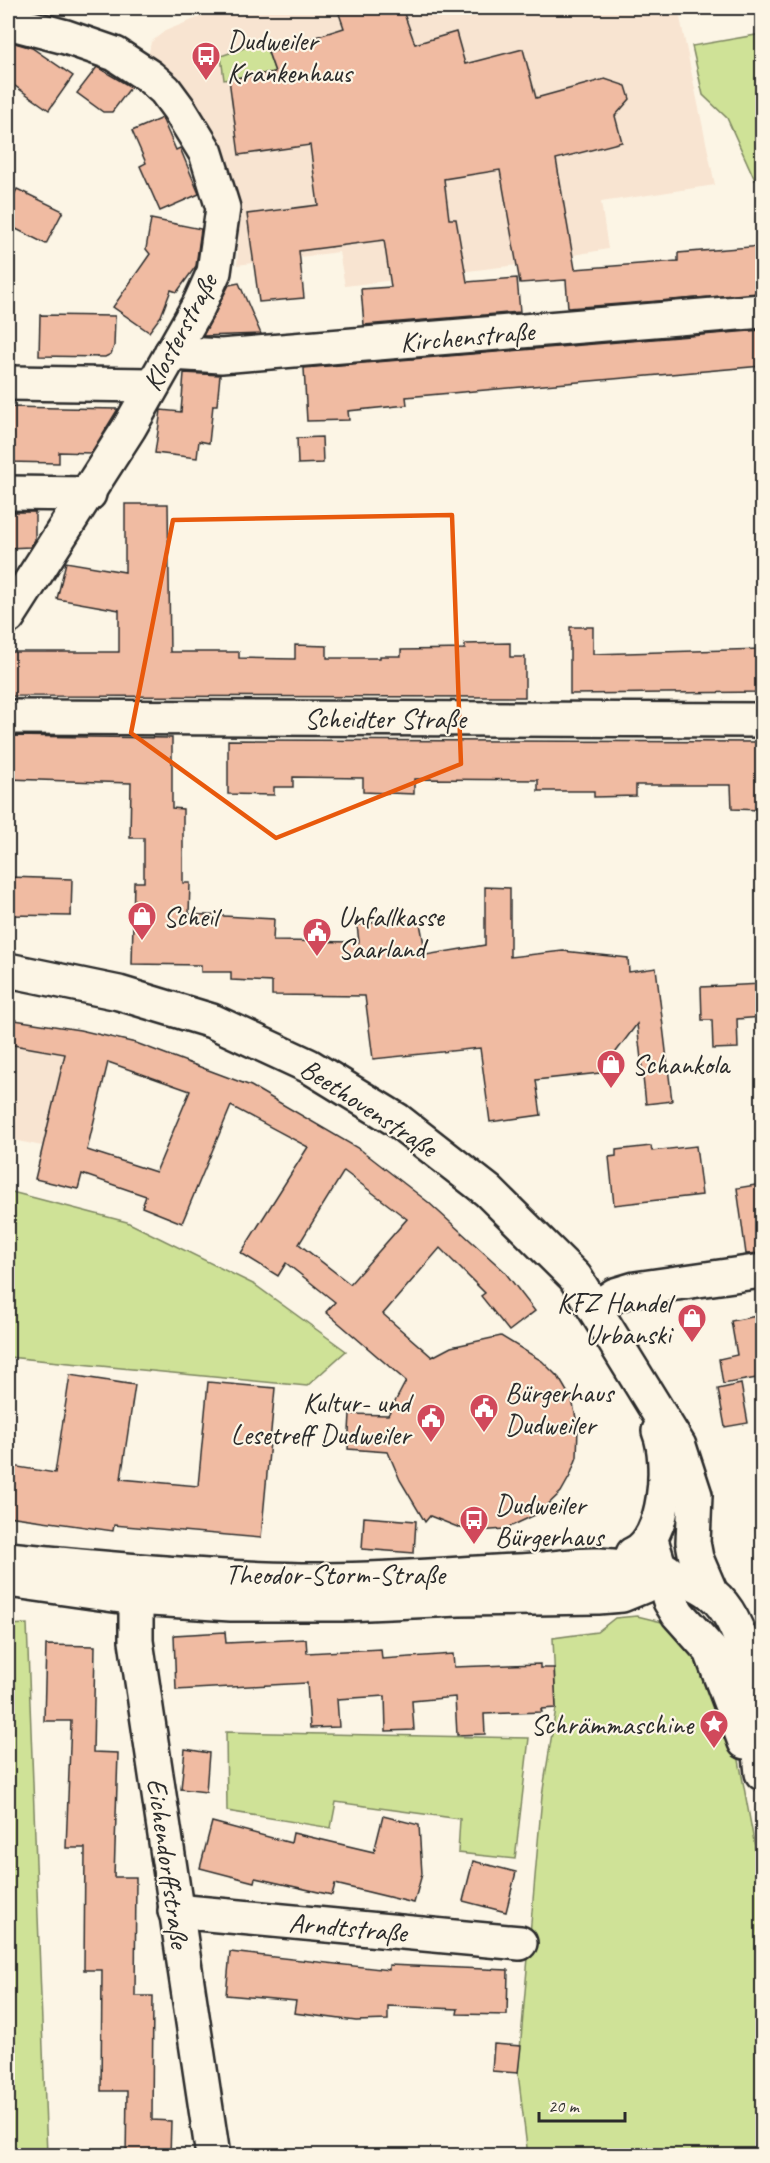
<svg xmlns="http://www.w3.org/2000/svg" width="770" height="2163" font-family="Caveat,sans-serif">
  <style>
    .built { fill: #f8e4d1 }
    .green { fill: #cfe297; stroke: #7d8661; stroke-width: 1.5 }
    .building { fill: #f0bba2; stroke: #2b2b2b; stroke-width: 1.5; fill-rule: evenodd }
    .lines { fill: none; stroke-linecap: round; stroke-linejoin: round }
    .minor-casing { stroke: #2b2b2b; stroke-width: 38 }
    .minor { stroke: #fcf5e5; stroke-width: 33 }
    .marked { fill: none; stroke: #e8590c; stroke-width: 4.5; stroke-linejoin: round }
    .labels { text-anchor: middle; stroke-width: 4.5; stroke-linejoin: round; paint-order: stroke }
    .poi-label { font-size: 28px; fill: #2b2b2b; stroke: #fcf5e5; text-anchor: start }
    .street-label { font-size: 28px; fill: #2b2b2b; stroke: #fcf5e5 }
  </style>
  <rect width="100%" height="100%" fill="#fcf5e5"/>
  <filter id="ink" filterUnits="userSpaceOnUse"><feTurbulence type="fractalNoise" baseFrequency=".0167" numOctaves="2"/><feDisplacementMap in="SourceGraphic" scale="12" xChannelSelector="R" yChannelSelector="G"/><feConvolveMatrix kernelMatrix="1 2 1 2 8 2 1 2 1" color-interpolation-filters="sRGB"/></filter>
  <g filter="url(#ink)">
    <g class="built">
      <polygon points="222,8 678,8 715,185 601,202 608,249 517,265 345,286 339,252 237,265 240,215 229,168 211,135 148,57 151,42 165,31"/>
      <polygon points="8,1018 71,1028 114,1038 86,1155 8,1139"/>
    </g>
    <g class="green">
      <polygon points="762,34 762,178 755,180 727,118 703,95 692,46"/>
      <polygon points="264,41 275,72 224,80 221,56"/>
      <polygon points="8,1191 127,1222 255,1285 346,1351 307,1386 8,1357"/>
      <polygon points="637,1616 670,1624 688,1638 727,1721 739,1760 762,1885 762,2155 528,2156 518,2073 542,1796 556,1708 553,1638 597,1632 615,1618"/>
      <polygon points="27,1624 47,2155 47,2156 8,2155 8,1625"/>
      <polygon points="226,1732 529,1738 515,1859 458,1853 460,1819 336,1802 331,1828 227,1811"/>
    </g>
    <g class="building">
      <polygon points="337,8 402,8 415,44 456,32 465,64 523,49 536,98 605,79 626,86 630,99 615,116 622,142 556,159 575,269 678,261 678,253 762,246 762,293 568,308 566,280 520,283 500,170 444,179 449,219 456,219 467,282 517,278 520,312 364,325 361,289 391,287 384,240 299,251 304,298 259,302 247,214 318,205 310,145 239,155 229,79 275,72 268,52 344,28"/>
      <polygon points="8,41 32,48 73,76 49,110 8,81"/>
      <polygon points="97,67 131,87 112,112 103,112 77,93"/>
      <polygon points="162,118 176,150 180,148 199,194 160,211 140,166 146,163 132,131"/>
      <polygon points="17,189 63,211 46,244 8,225 8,208"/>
      <polygon points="151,219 201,229 196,266 177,292 171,290 161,316 149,332 113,307 150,254 146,249"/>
      <polygon points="239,283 261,334 203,336 229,285"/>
      <polygon points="40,315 115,316 114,346 111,354 105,357 39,356"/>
      <polygon points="762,330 762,366 406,397 407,405 348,411 349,420 307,421 304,368"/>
      <polygon points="184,373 220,375 217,405 213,405 209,443 199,441 197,458 155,453 161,410 181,412"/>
      <polygon points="8,407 60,408 118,409 91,453 59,452 59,463 8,462"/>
      <polygon points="322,437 323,463 298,464 297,438"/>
      <polygon points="125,504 168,504 170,652 239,652 239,658 295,659 295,645 327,646 327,658 380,658 380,656 401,656 401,650 465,649 465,644 510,643 510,657 525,657 525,697 8,696 8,652 119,652 119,610 57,599 66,562 125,572"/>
      <polygon points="8,512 35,512 35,540 30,547 8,548"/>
      <polygon points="570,627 593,627 593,654 762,649 762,692 570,694"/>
      <polygon points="8,736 172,738 172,808 183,809 183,883 190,883 189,914 274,919 273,941 359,942 357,925 409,917 410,925 420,923 426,955 485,945 485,887 510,888 510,957 563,951 628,958 629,972 656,968 672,1101 646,1104 637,1024 600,1073 536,1080 541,1115 490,1122 480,1048 373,1059 365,996 272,995 272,982 231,980 231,972 201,972 201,965 132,964 134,882 144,882 144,838 130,838 131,783 8,779"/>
      <polygon points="228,740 762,742 762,810 732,809 731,785 636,785 636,796 594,797 594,791 538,791 538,780 414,779 414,794 363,792 363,778 293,777 293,787 274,787 274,795 228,794"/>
      <polygon points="8,877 72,879 71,916 8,915"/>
      <polygon points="762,984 762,1017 737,1019 738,1048 713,1049 712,1020 702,1020 701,987"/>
      <path d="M8 1019 80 1030 136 1043 251 1086 361 1150 428 1202 504 1271 535 1311 509 1331 481 1296 485 1293 440 1248 383 1314 432 1357 451 1347 501 1336 542 1361 559 1378 572 1400 578 1427 577 1457 570 1476 561 1492 539 1513 505 1529 478 1531 460 1528 430 1516 425 1522 400 1480 388 1452 348 1449 350 1414 388 1415 406 1381 326 1312 335 1302 286 1263 278 1276 241 1253 308 1147 231 1106 182 1223 142 1207 146 1196 82 1174 78 1189 35 1179 65 1054 8 1044ZM108 1062 190 1091 156 1172 87 1150ZM344 1171 407 1219 350 1284 299 1244Z"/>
      <polygon points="651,1146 652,1151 696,1146 702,1195 614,1205 609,1157 616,1156 616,1150"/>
      <polygon points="762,1184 762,1253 746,1254 737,1188"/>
      <polygon points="762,1315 762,1377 723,1384 719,1359 737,1355 731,1321"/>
      <polygon points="70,1375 135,1385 121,1479 198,1486 208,1382 275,1388 261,1538 114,1525 113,1531 8,1516 12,1466 55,1473"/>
      <polygon points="741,1384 748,1423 725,1427 718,1389"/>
      <polygon points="364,1517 416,1521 414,1553 362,1549"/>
      <polygon points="225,1632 226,1643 306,1639 307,1653 381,1649 382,1659 453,1654 454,1667 540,1664 540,1668 554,1668 556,1708 541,1709 542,1712 484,1714 485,1734 457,1735 455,1697 412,1701 414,1730 386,1731 385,1696 337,1699 339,1727 310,1728 307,1683 176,1690 174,1635"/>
      <polygon points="46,1645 95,1646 93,1752 118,1753 114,1877 136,1877 135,1996 153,1996 152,2120 171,2121 170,2156 126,2156 127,2091 101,2091 102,1970 84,1970 85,1848 66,1848 71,1721 44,1721"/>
      <polygon points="185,1749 209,1753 206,1792 181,1789"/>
      <polygon points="383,1816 419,1825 422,1874 414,1903 335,1884 332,1895 255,1878 254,1882 200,1868 212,1822 291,1843 293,1833 374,1852"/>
      <polygon points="473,1861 516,1872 506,1912 463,1901"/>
      <polygon points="230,1952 389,1970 389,1965 508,1970 507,2015 457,2014 458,2009 388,2006 388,2020 356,2021 294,2013 296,2001 226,1995"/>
      <polygon points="494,2044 521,2046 518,2073 492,2071"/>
    </g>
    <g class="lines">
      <g class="minor-casing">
        <g id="minor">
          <polyline points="8,22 66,37 115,54 150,77 165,90 179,109 206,153 223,208 214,272 199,305 129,428 8,617"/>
          <polyline points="171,353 221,356 762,311"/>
          <polyline points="8,383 151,385"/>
          <polyline points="8,493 89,494"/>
          <polyline points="8,717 762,720"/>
          <polyline points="8,970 119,993 212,1021 309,1066 397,1120 488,1191 575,1277 679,1446 695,1495 693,1542 696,1558 711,1593"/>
          <polyline points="595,1309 615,1295 635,1289 762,1271"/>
          <polyline points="651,1540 670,1601 678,1614 711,1651 745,1742"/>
          <path d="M633 1554C667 1540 671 1460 659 1431"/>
          <path d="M8 1559C105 1569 203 1578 301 1580 373 1581 446 1574 518 1571 544 1570 573 1564 599 1565 631 1567 687 1573 712 1594 754 1628 756 1722 762 1773"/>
          <polyline points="136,1578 136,1641 213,2156"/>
          <polyline points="8,1580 135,1598 231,1604 344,1604 459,1599 598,1597 622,1595 644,1586 667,1571"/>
          <polyline points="175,1911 520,1943"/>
        </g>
      </g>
      <use href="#minor" class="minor"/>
    </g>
  </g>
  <path class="marked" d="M452 515 461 764 276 838 131 733 173 520Z"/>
  <defs>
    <g id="bus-pin" transform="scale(1.5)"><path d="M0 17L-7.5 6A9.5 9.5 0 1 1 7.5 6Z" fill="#d1495b" stroke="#fcf5e5"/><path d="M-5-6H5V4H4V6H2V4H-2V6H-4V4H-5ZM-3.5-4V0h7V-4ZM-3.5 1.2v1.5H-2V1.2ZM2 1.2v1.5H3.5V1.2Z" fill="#fff"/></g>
    <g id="shop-pin" transform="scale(1.5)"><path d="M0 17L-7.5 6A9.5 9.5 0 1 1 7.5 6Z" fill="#d1495b" stroke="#fcf5e5"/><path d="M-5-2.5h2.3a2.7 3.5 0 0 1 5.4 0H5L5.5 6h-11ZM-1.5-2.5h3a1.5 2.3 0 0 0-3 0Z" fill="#fff"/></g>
    <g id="civic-pin" transform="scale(1.5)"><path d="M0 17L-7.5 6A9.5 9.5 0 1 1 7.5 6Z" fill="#d1495b" stroke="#fcf5e5"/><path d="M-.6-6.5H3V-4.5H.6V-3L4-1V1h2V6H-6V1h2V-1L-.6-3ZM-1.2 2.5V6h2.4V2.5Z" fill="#fff"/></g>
    <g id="sight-pin" transform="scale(1.5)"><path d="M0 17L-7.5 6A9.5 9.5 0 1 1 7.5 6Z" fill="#d1495b" stroke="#fcf5e5"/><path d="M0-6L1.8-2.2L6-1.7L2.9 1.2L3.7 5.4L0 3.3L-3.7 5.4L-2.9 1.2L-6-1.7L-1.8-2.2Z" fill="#fff"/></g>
  </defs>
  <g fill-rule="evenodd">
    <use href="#bus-pin" x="206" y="56"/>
    <use href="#shop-pin" x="142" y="916"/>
    <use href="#civic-pin" x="317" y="932"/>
    <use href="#shop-pin" x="611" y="1064"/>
    <use href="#shop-pin" x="692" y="1318"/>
    <use href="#civic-pin" x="484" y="1408"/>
    <use href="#civic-pin" x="431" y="1418"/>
    <use href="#bus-pin" x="474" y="1520"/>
    <use href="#sight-pin" x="714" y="1724"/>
  </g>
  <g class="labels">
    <g class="poi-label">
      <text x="227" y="50">Dudweiler<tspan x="227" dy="32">Krankenhaus</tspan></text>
      <text x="163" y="926">Scheil</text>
      <text x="338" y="926">Unfallkasse<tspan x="338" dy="32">Saarland</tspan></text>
      <text x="632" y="1074">Schankola</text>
      <text x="671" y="1312" text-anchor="end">KFZ Handel<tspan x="671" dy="32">Urbanski</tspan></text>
      <text x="505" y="1402">Bürgerhaus<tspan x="505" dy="32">Dudweiler</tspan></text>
      <text x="410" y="1412" text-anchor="end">Kultur- und<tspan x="410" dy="32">Lesetreff Dudweiler</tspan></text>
      <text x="495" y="1514">Dudweiler<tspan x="495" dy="32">Bürgerhaus</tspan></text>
      <text x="693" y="1734" text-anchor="end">Schrämmaschine</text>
    </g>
    <g class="street-label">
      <text transform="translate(179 332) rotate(-62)" y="10">Klosterstraße</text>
      <text transform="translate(467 336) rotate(-5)" y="10">Kirchenstraße</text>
      <text x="385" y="728">Scheidter Straße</text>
      <text transform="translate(369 1107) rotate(33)" y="10">Beethovenstraße</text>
      <text x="335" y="1584">Theodor-Storm-Straße</text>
      <text transform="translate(169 1863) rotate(82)" y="10">Eichendorffstraße</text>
      <text transform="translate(348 1927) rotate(5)" y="10">Arndtstraße</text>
    </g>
  </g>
  <rect width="770" height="2163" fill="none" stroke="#fcf5e5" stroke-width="30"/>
  <rect x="15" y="15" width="740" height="2133" fill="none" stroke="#2b2b2b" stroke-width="2" filter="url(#ink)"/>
  <path d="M539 2112v9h86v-9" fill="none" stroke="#2b2b2b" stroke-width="3"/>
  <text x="548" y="2112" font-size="18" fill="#2b2b2b" stroke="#fcf5e5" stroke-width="4.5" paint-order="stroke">20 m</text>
</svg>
